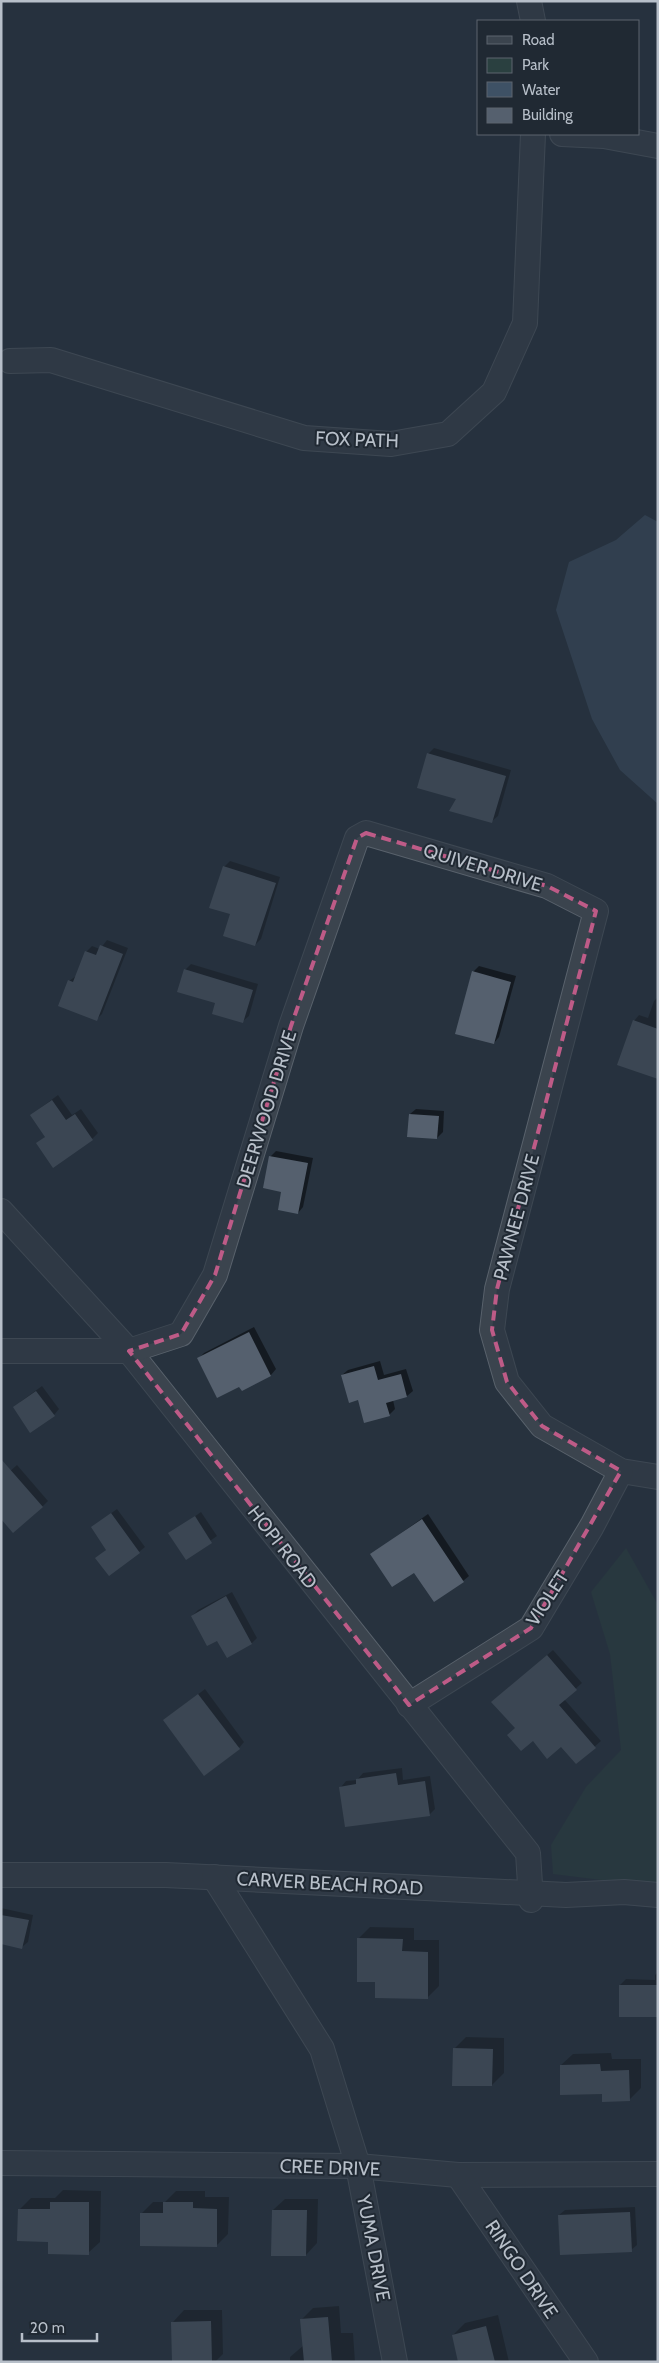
<svg xmlns="http://www.w3.org/2000/svg" width="659" height="2363" font-family="Cabin,sans-serif">
  <style>
    .green { fill: #2a4040 }
    .water { fill: #3e5165 }
    .shadow { fill: #0007 }
    .building { fill: #55606e }
    .lines { fill: none; stroke-linecap: round; stroke-linejoin: round }
    .street-casing { stroke: #59626c; stroke-width: 26 }
    .street { stroke: #3b444e; stroke-width: 24 }
    .marked { fill: none; stroke: #be5b87; stroke-width: 4; stroke-dasharray: 10 6; stroke-linejoin: round }
    .labels { text-anchor: middle; stroke-width: 4; stroke-linejoin: round; paint-order: stroke }
    .street-label { font-size: 19px; fill: #b7bfc9; stroke: #202933 }
  </style>
  <rect width="100%" height="100%" fill="#27323e"/>
  <polygon class="green" points="626,1548 658,1605 658,1887 553,1874 551,1845 586,1787 621,1750 610,1654 591,1592"/>
  <polygon class="water" points="645,515 658,522 658,804 620,770 592,719 556,610 569,562 616,540"/>
  <g class="shadow">
    <polygon points="434,748 511,770 498,816 492,821 458,799 428,754"/>
    <polygon points="230,861 280,877 261,939 255,945 231,914 224,867"/>
    <polygon points="107,940 128,948 102,1014 97,1019 69,981 76,976 86,952 92,946 100,949"/>
    <polygon points="191,964 258,984 249,1016 243,1021 217,1002 185,970"/>
    <polygon points="479,966 516,976 499,1037 494,1043 473,972"/>
    <polygon points="658,997 658,1078 634,1021 639,1015 648,1018 654,1001"/>
    <polygon points="58,1095 72,1115 81,1109 98,1133 92,1139 38,1144 46,1136 31,1115"/>
    <polygon points="416,1109 444,1111 443,1132 437,1138 410,1114"/>
    <polygon points="276,1151 313,1158 303,1207 298,1213 270,1157"/>
    <polygon points="254,1327 276,1369 271,1375 242,1389 240,1385 199,1358 204,1353"/>
    <polygon points="380,1361 384,1375 406,1369 413,1391 407,1396 393,1400 395,1409 389,1415 359,1399 342,1375 348,1370"/>
    <polygon points="42,1386 59,1409 54,1415 20,1402"/>
    <polygon points="17,1465 48,1501 42,1507 1,1479"/>
    <polygon points="117,1509 145,1547 139,1552 97,1558 107,1549 99,1522"/>
    <polygon points="201,1512 217,1536 186,1558 170,1534"/>
    <polygon points="428,1514 469,1576 463,1581 372,1554"/>
    <polygon points="232,1592 257,1638 252,1643 227,1656 218,1639 192,1616 198,1610"/>
    <polygon points="553,1650 582,1683 564,1699 601,1741 577,1762 562,1745 533,1739 516,1728 499,1696"/>
    <polygon points="205,1689 244,1742 239,1748 164,1720"/>
    <polygon points="402,1768 403,1780 430,1776 435,1809 429,1815 341,1787 346,1781 357,1780 363,1773"/>
    <polygon points="1,1908 33,1915 28,1942 22,1947 1,1943"/>
    <polygon points="370,1927 414,1928 414,1940 439,1940 439,1986 427,1998 377,1980 358,1939"/>
    <polygon points="658,1972 658,2016 620,1985 626,1979 655,1980 655,1975"/>
    <polygon points="466,2037 504,2038 504,2073 492,2085 454,2049"/>
    <polygon points="611,2053 612,2059 641,2059 641,2088 629,2100 603,2093 561,2065 573,2054"/>
    <polygon points="63,2190 101,2191 100,2242 88,2253 49,2240 19,2210 31,2198 55,2198"/>
    <polygon points="176,2191 205,2191 205,2197 229,2197 228,2234 217,2245 141,2214 153,2202 165,2202"/>
    <polygon points="285,2199 318,2199 317,2243 306,2255 273,2210"/>
    <polygon points="635,2207 637,2245 631,2250 559,2215 565,2210"/>
    <polygon points="339,2306 341,2333 353,2333 355,2362 290,2362 290,2357 304,2345 301,2320 313,2308"/>
    <polygon points="184,2310 222,2310 223,2354 215,2362 173,2362 173,2322"/>
    <polygon points="498,2315 509,2362 459,2362 453,2335 465,2323"/>
  </g>
  <g class="building">
    <polygon points="427,753 506,776 492,823 449,811 456,799 417,788"/>
    <polygon points="223,866 276,883 255,946 223,936 230,914 209,908"/>
    <polygon points="100,945 123,954 97,1021 58,1006 68,980 73,982 85,951 96,955"/>
    <polygon points="184,969 253,990 243,1023 212,1014 215,1003 177,992"/>
    <polygon points="472,971 511,982 494,1044 455,1034"/>
    <polygon points="633,1020 658,1029 658,1079 617,1065"/>
    <polygon points="52,1100 66,1120 75,1114 93,1140 53,1168 36,1143 45,1137 30,1115"/>
    <polygon points="409,1114 439,1116 437,1139 407,1137"/>
    <polygon points="269,1156 308,1163 298,1214 278,1210 281,1192 263,1188"/>
    <polygon points="249,1332 271,1376 242,1391 239,1387 217,1398 197,1358"/>
    <polygon points="374,1366 378,1380 401,1374 407,1397 386,1403 390,1416 364,1423 358,1400 349,1403 341,1375"/>
    <polygon points="36,1391 55,1416 30,1433 13,1407"/>
    <polygon points="1,1459 43,1507 13,1533 1,1519"/>
    <polygon points="111,1513 140,1553 109,1576 95,1558 106,1550 91,1527"/>
    <polygon points="195,1516 212,1543 186,1560 168,1533"/>
    <polygon points="422,1519 464,1582 434,1602 414,1573 392,1587 370,1554"/>
    <polygon points="226,1596 252,1644 227,1658 217,1641 207,1646 191,1616"/>
    <polygon points="547,1655 577,1690 559,1705 596,1748 576,1764 561,1747 547,1759 533,1741 521,1751 507,1735 515,1728 491,1702"/>
    <polygon points="198,1694 240,1749 204,1776 163,1720"/>
    <polygon points="396,1773 398,1785 425,1781 430,1816 345,1827 339,1787 356,1784 356,1779"/>
    <polygon points="1,1915 29,1920 22,1949 1,1944"/>
    <polygon points="357,1938 403,1939 402,1951 428,1952 428,1999 375,1998 375,1982 357,1982"/>
    <rect x="619" y="1985" width="39" height="32"/>
    <polygon points="453,2048 493,2049 492,2086 452,2086"/>
    <polygon points="600,2064 601,2071 629,2070 630,2101 602,2102 602,2094 560,2095 560,2065"/>
    <polygon points="50,2202 89,2202 89,2255 48,2254 48,2242 17,2241 18,2209 50,2209"/>
    <polygon points="163,2202 193,2202 193,2208 217,2209 217,2247 140,2246 140,2213 163,2213"/>
    <polygon points="272,2210 307,2210 306,2256 271,2256"/>
    <polygon points="630,2212 632,2252 560,2255 558,2215"/>
    <polygon points="328,2317 332,2362 304,2362 300,2319"/>
    <polygon points="211,2321 212,2362 172,2362 171,2322"/>
    <polygon points="486,2326 495,2362 458,2362 452,2335"/>
  </g>
  <g class="lines">
    <g class="street-casing">
      <g id="street">
        <polyline points="529,1 533,21"/>
        <polyline points="562,134 604,136 658,146"/>
        <polyline points="10,361 51,360 304,438 391,444 448,434 494,392 525,323 533,134"/>
        <polyline points="1,1211 129,1351 528,1853 531,1900"/>
        <polyline points="1,1351 129,1351 181,1334 215,1275 291,1026 357,838 366,833 547,886 596,911 497,1289 492,1330 507,1382 542,1426 621,1471 658,1477"/>
        <polyline points="409,1705 531,1628 592,1526 621,1471"/>
        <polyline points="1,1875 166,1875 566,1895 624,1892 658,1895"/>
        <polyline points="214,1877 322,2049 358,2166 395,2362"/>
        <polyline points="1,2163 358,2166 458,2175 658,2174"/>
        <polyline points="458,2175 586,2362"/>
      </g>
    </g>
    <use href="#street" class="street"/>
  </g>
  <path d="M0 0H659V2363H0ZM366 833 547 886 596 911 497 1289 492 1330 507 1382 542 1426 621 1471 531 1628 409 1705 129 1351 181 1334 215 1275 291 1026 357 838Z" fill="#27323e" fill-opacity=".55" fill-rule="evenodd"/>
  <path class="marked" d="M366 833 547 886 596 911 497 1289 492 1330 507 1382 542 1426 621 1471 531 1628 409 1705 129 1351 181 1334 215 1275 291 1026 357 838Z"/>
  <g class="labels">
    <g class="street-label">
      <text transform="translate(357 439) rotate(2)" y="7">FOX PATH</text>
      <text transform="translate(483 867) rotate(17)" y="7">QUIVER DRIVE</text>
      <text transform="translate(266 1109) rotate(-73)" y="7">DEERWOOD DRIVE</text>
      <text transform="translate(516 1217) rotate(-75)" y="7">PAWNEE DRIVE</text>
      <text transform="translate(283 1547) rotate(52)" y="7">HOPI ROAD</text>
      <text transform="translate(547 1598) rotate(-57)" y="7">VIOLET</text>
      <text transform="translate(330 1883) rotate(3)" y="7">CARVER BEACH ROAD</text>
      <text transform="translate(330 2167) rotate(2)" y="7">CREE DRIVE</text>
      <text transform="translate(374 2248) rotate(79)" y="7">YUMA DRIVE</text>
      <text transform="translate(522 2269) rotate(56)" y="7">RINGO DRIVE</text>
    </g>
  </g>
  <rect width="659" height="2363" fill="none" stroke="#b7bfc9" stroke-width="5"/>
  <rect x="477" y="20" width="162" height="115" fill="#202933" stroke="#5c656f"/>
  <rect x="487" y="36" width="25" height="8" fill="#3b444e" stroke="#5c656f"/>
  <text x="522" y="45" font-size="15" fill="#b7bfc9">Road</text>
  <rect x="487" y="58" width="25" height="15" fill="#2a4040" stroke="#5c656f"/>
  <text x="522" y="70" font-size="15" fill="#b7bfc9">Park</text>
  <rect x="487" y="82" width="25" height="15" fill="#3e5165" stroke="#5c656f"/>
  <text x="522" y="95" font-size="15" fill="#b7bfc9">Water</text>
  <rect x="487" y="108" width="25" height="15" fill="#55606e" stroke="#5c656f"/>
  <text x="522" y="120" font-size="15" fill="#b7bfc9">Building</text>
  <path d="M22 2333v8h75v-8" fill="none" stroke="#b7bfc9" stroke-width="2.5"/>
  <text x="30" y="2333" font-size="15" fill="#b7bfc9" stroke="#202933" stroke-width="4" paint-order="stroke">20 m</text>
</svg>
